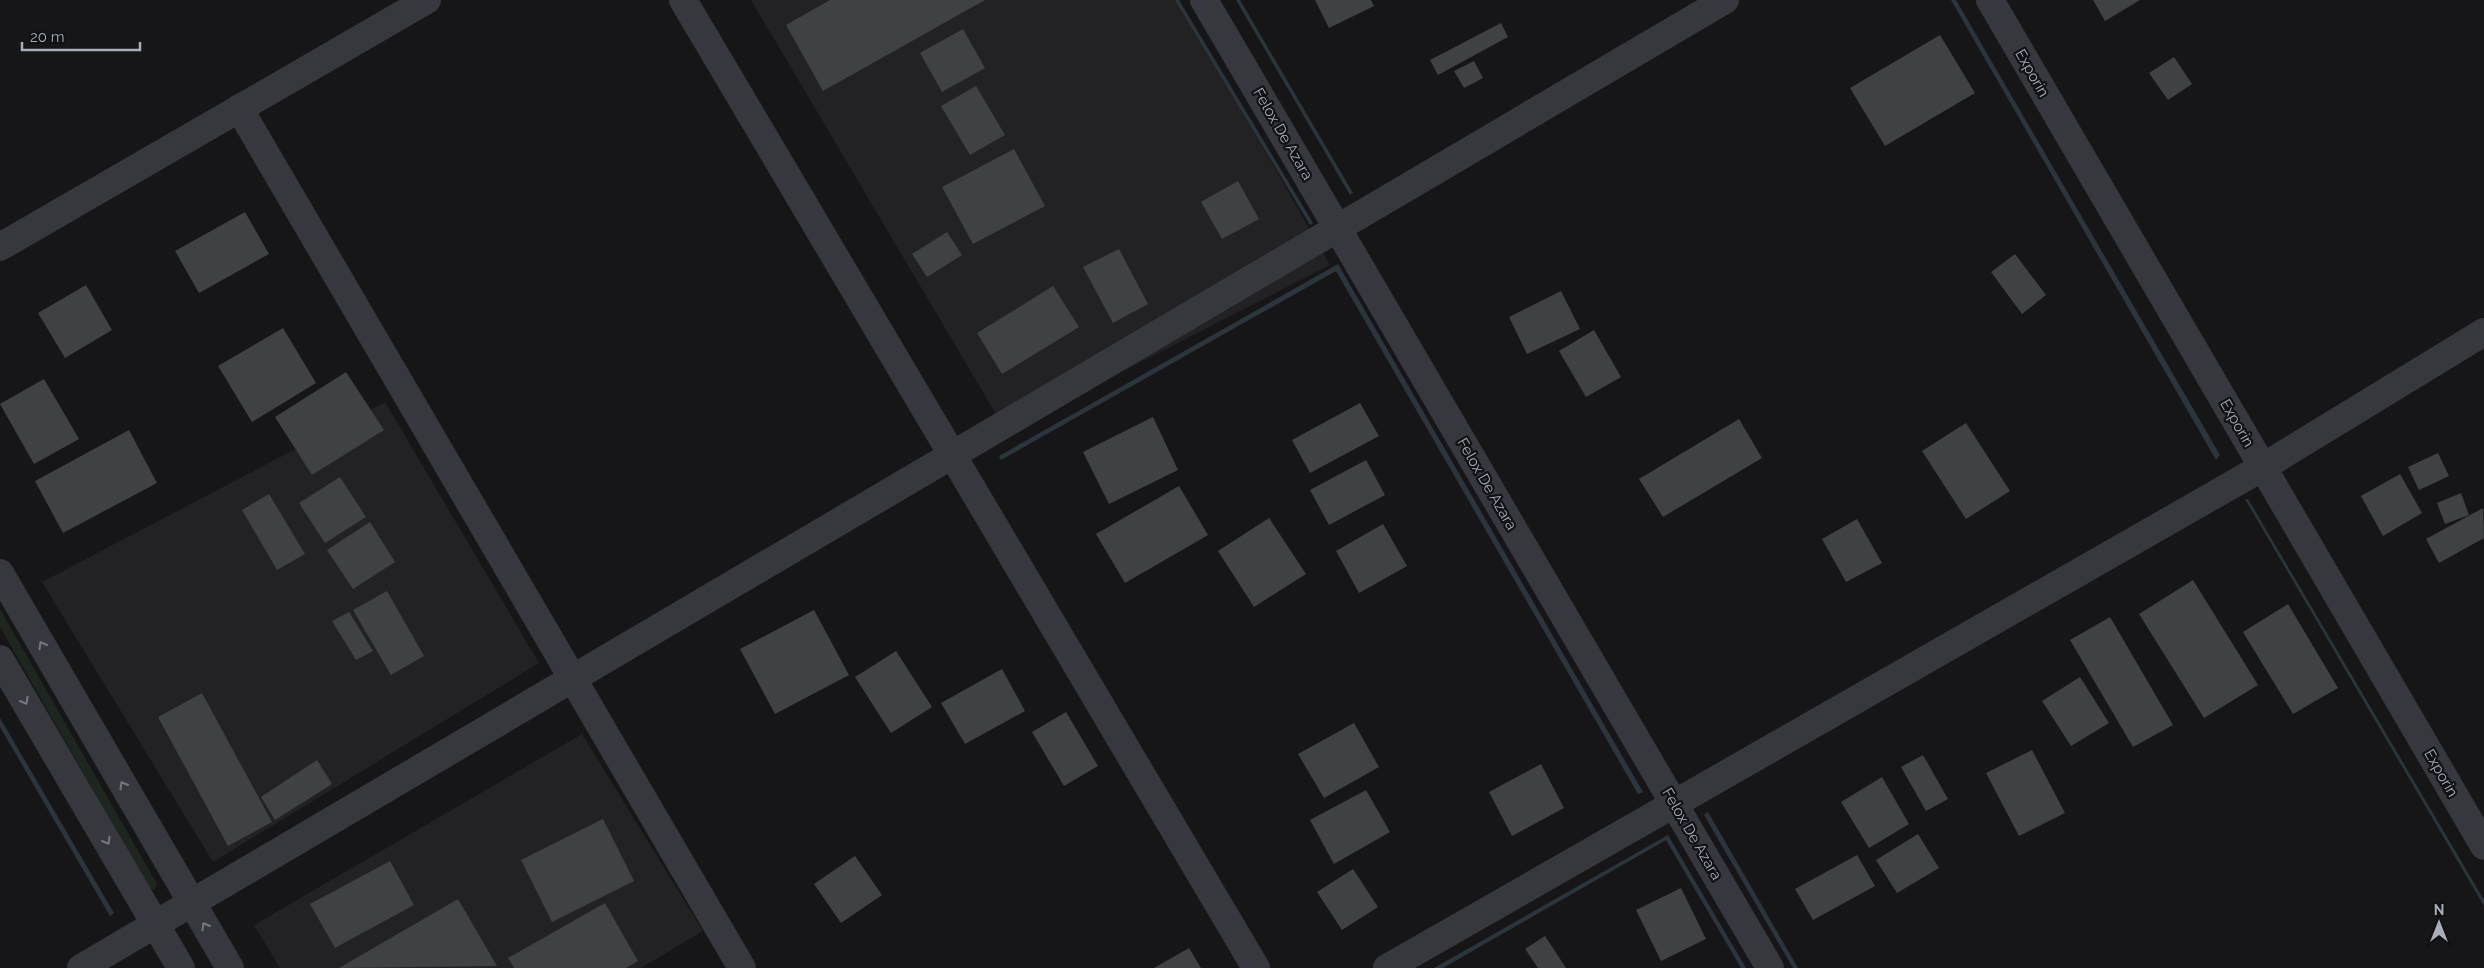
<svg xmlns="http://www.w3.org/2000/svg" width="2484" height="968" font-family="Raleway,sans-serif">
  <style>
    .built { fill: #222225 }
    .green { fill: #1e261f }
    .water { fill: #2c353c }
    .building { fill: #404145 }
    .lines { fill: none; stroke-linecap: round; stroke-linejoin: round }
    .minor { stroke: #37383d; stroke-width: 28 }
    .oneway { stroke: #757881 }
    .labels { text-anchor: middle; stroke-width: 4.5; stroke-linejoin: round; paint-order: stroke }
    .street-label { font-size: 15px; fill: #a8adb8; stroke: #111113 }
  </style>
  <rect width="100%" height="100%" fill="#161618"/>
  <g class="built">
    <polygon points="751,0 1179,0 1330,265 1006,431"/>
    <polygon points="385,402 539,663 213,862 42,582"/>
    <polygon points="582,734 703,931 641,968 280,968 254,925"/>
  </g>
  <polygon class="green" points="0,609 157,884 154,890 150,889 0,627"/>
  <g class="water">
    <polygon points="1175,0 1179,0 1313,223 1310,225"/>
    <polygon points="1236,0 1240,0 1353,193 1350,195"/>
    <polygon points="1951,0 1956,0 2220,455 2216,460"/>
    <polygon points="1338,264 1643,792 1638,794 1336,271 1001,460 999,456"/>
    <polygon points="2245,499 2248,499 2484,900 2484,906"/>
    <polygon points="0,718 114,913 110,916 0,727"/>
    <polygon points="1708,812 1798,968 1793,968 1704,815"/>
    <polygon points="1668,835 1746,968 1741,968 1666,840 1443,968 1434,968"/>
  </g>
  <g class="building">
    <polygon points="830,0 985,0 823,91 786,25"/>
    <polygon points="1315,0 1371,0 1374,6 1329,28"/>
    <polygon points="2093,0 2140,0 2105,21"/>
    <polygon points="1501,23 1508,37 1438,75 1430,60"/>
    <polygon points="963,29 985,68 942,92 920,53"/>
    <polygon points="1940,35 1975,93 1885,146 1850,88"/>
    <polygon points="2174,57 2192,84 2168,100 2149,73"/>
    <polygon points="1474,61 1483,78 1464,88 1454,71"/>
    <polygon points="976,86 1005,135 970,155 941,106"/>
    <polygon points="1014,149 1045,206 973,244 942,187"/>
    <polygon points="1238,181 1259,219 1222,239 1201,202"/>
    <polygon points="245,212 269,254 199,293 175,251"/>
    <polygon points="947,232 962,255 927,277 912,254"/>
    <polygon points="1119,249 1148,304 1113,323 1083,267"/>
    <polygon points="2015,254 2046,295 2022,314 1991,272"/>
    <polygon points="86,285 112,330 65,358 38,313"/>
    <polygon points="1053,286 1079,327 1002,374 977,333"/>
    <polygon points="1561,291 1580,329 1527,354 1509,317"/>
    <polygon points="283,328 316,383 252,422 218,366"/>
    <polygon points="1594,330 1621,377 1586,397 1559,351"/>
    <polygon points="346,372 384,430 312,475 275,417"/>
    <polygon points="44,379 79,439 34,464 0,404"/>
    <polygon points="1360,403 1379,436 1310,473 1292,440"/>
    <polygon points="1153,417 1178,470 1109,504 1083,452"/>
    <polygon points="1739,419 1762,458 1663,517 1639,479"/>
    <polygon points="1966,423 2010,491 1966,519 1922,451"/>
    <polygon points="129,430 157,483 63,533 35,481"/>
    <polygon points="2438,453 2449,476 2419,490 2408,467"/>
    <polygon points="1366,460 1385,495 1329,525 1310,490"/>
    <polygon points="2400,474 2422,513 2383,536 2361,496"/>
    <polygon points="340,477 366,517 325,543 299,503"/>
    <polygon points="1179,486 1208,535 1125,583 1096,534"/>
    <polygon points="2461,493 2469,515 2445,524 2437,503"/>
    <polygon points="269,494 305,554 277,570 242,510"/>
    <polygon points="2483,508 2484,538 2439,563 2426,539"/>
    <polygon points="1269,518 1306,574 1254,607 1218,551"/>
    <polygon points="1857,519 1882,563 1846,582 1822,539"/>
    <polygon points="370,522 395,562 353,589 327,550"/>
    <polygon points="1383,524 1407,566 1359,593 1336,551"/>
    <polygon points="2193,580 2258,685 2204,718 2139,614"/>
    <polygon points="387,591 424,656 391,675 353,610"/>
    <polygon points="2288,604 2338,688 2293,714 2243,632"/>
    <polygon points="814,610 849,675 775,714 740,649"/>
    <polygon points="349,612 373,651 356,660 332,621"/>
    <polygon points="2110,617 2173,725 2133,747 2070,640"/>
    <polygon points="896,651 932,707 891,733 855,677"/>
    <polygon points="1002,669 1025,711 965,744 941,703"/>
    <polygon points="2080,677 2109,723 2071,746 2042,701"/>
    <polygon points="202,693 272,822 228,846 158,717"/>
    <polygon points="1066,712 1098,766 1064,786 1032,732"/>
    <polygon points="1354,723 1379,767 1324,798 1298,754"/>
    <polygon points="2032,750 2065,813 2019,836 1986,773"/>
    <polygon points="1923,755 1948,799 1926,811 1901,767"/>
    <polygon points="317,760 332,784 275,820 261,797"/>
    <polygon points="1541,764 1564,808 1512,836 1489,792"/>
    <polygon points="1882,777 1909,824 1869,848 1841,802"/>
    <polygon points="1366,790 1390,832 1334,864 1310,820"/>
    <polygon points="603,819 634,881 552,922 521,860"/>
    <polygon points="1918,834 1939,868 1897,893 1876,860"/>
    <polygon points="1857,855 1875,886 1813,920 1795,889"/>
    <polygon points="855,856 882,895 841,923 814,884"/>
    <polygon points="390,861 414,905 335,948 310,904"/>
    <polygon points="1353,869 1378,907 1342,930 1317,892"/>
    <polygon points="1681,888 1706,939 1661,961 1636,910"/>
    <polygon points="458,899 497,966 339,968"/>
    <polygon points="605,903 638,961 626,968 514,968 508,958"/>
    <polygon points="1545,936 1566,968 1538,968 1525,949"/>
    <polygon points="1189,948 1201,968 1154,968"/>
  </g>
  <g class="lines">
    <g class="minor">
      <polyline points="683,0 1256,968"/>
      <polyline points="1204,0 1770,968"/>
      <polyline points="1990,0 2484,846"/>
      <polyline points="239,108 742,968"/>
      <polyline points="0,247 427,0"/>
      <polyline points="0,573 230,968"/>
      <polyline points="0,659 181,968"/>
      <polyline points="81,968 1725,0"/>
      <polyline points="1387,968 2263,467 2484,332"/>
    </g>
  </g>
  <defs><path id="oneway-chevron" d="M-2-3.5L2.5 0L-2 3.5" fill="none" stroke-width="1.6" stroke-linecap="round" stroke-linejoin="round" transform="scale(1.25)"/></defs>
  <g class="oneway">
    <use href="#oneway-chevron" transform="translate(42 645) rotate(-120)"/>
    <use href="#oneway-chevron" transform="translate(25 701) rotate(60)"/>
    <use href="#oneway-chevron" transform="translate(123 785) rotate(-120)"/>
    <use href="#oneway-chevron" transform="translate(107 841) rotate(60)"/>
    <use href="#oneway-chevron" transform="translate(205 926) rotate(-120)"/>
  </g>
  <g class="labels">
    <g class="street-label">
      <text transform="translate(2032 73) rotate(60)" y="5">Exporin</text>
      <text transform="translate(1283 134) rotate(60)" y="5">Felox De Azara</text>
      <text transform="translate(2237 423) rotate(60)" y="5">Exporin</text>
      <text transform="translate(1487 484) rotate(60)" y="5">Felox De Azara</text>
      <text transform="translate(2441 773) rotate(60)" y="5">Exporin</text>
      <text transform="translate(1692 834) rotate(60)" y="5">Felox De Azara</text>
    </g>
  </g>
  <g transform="translate(2439 923)" stroke="#111113" stroke-width="4" paint-order="stroke">
  <path d="M0-4L9 19L0 12L-9 19Z" fill="#a8adb8"/>
  <text y="-8" font-size="14" font-weight="bold" text-anchor="middle" fill="#a8adb8">N</text>
  </g>
  <path d="M22 42v8h118v-8" fill="none" stroke="#a8adb8" stroke-width="2.5"/>
  <text x="30" y="42" font-size="15" fill="#a8adb8" stroke="#111113" stroke-width="4" paint-order="stroke">20 m</text>
</svg>
